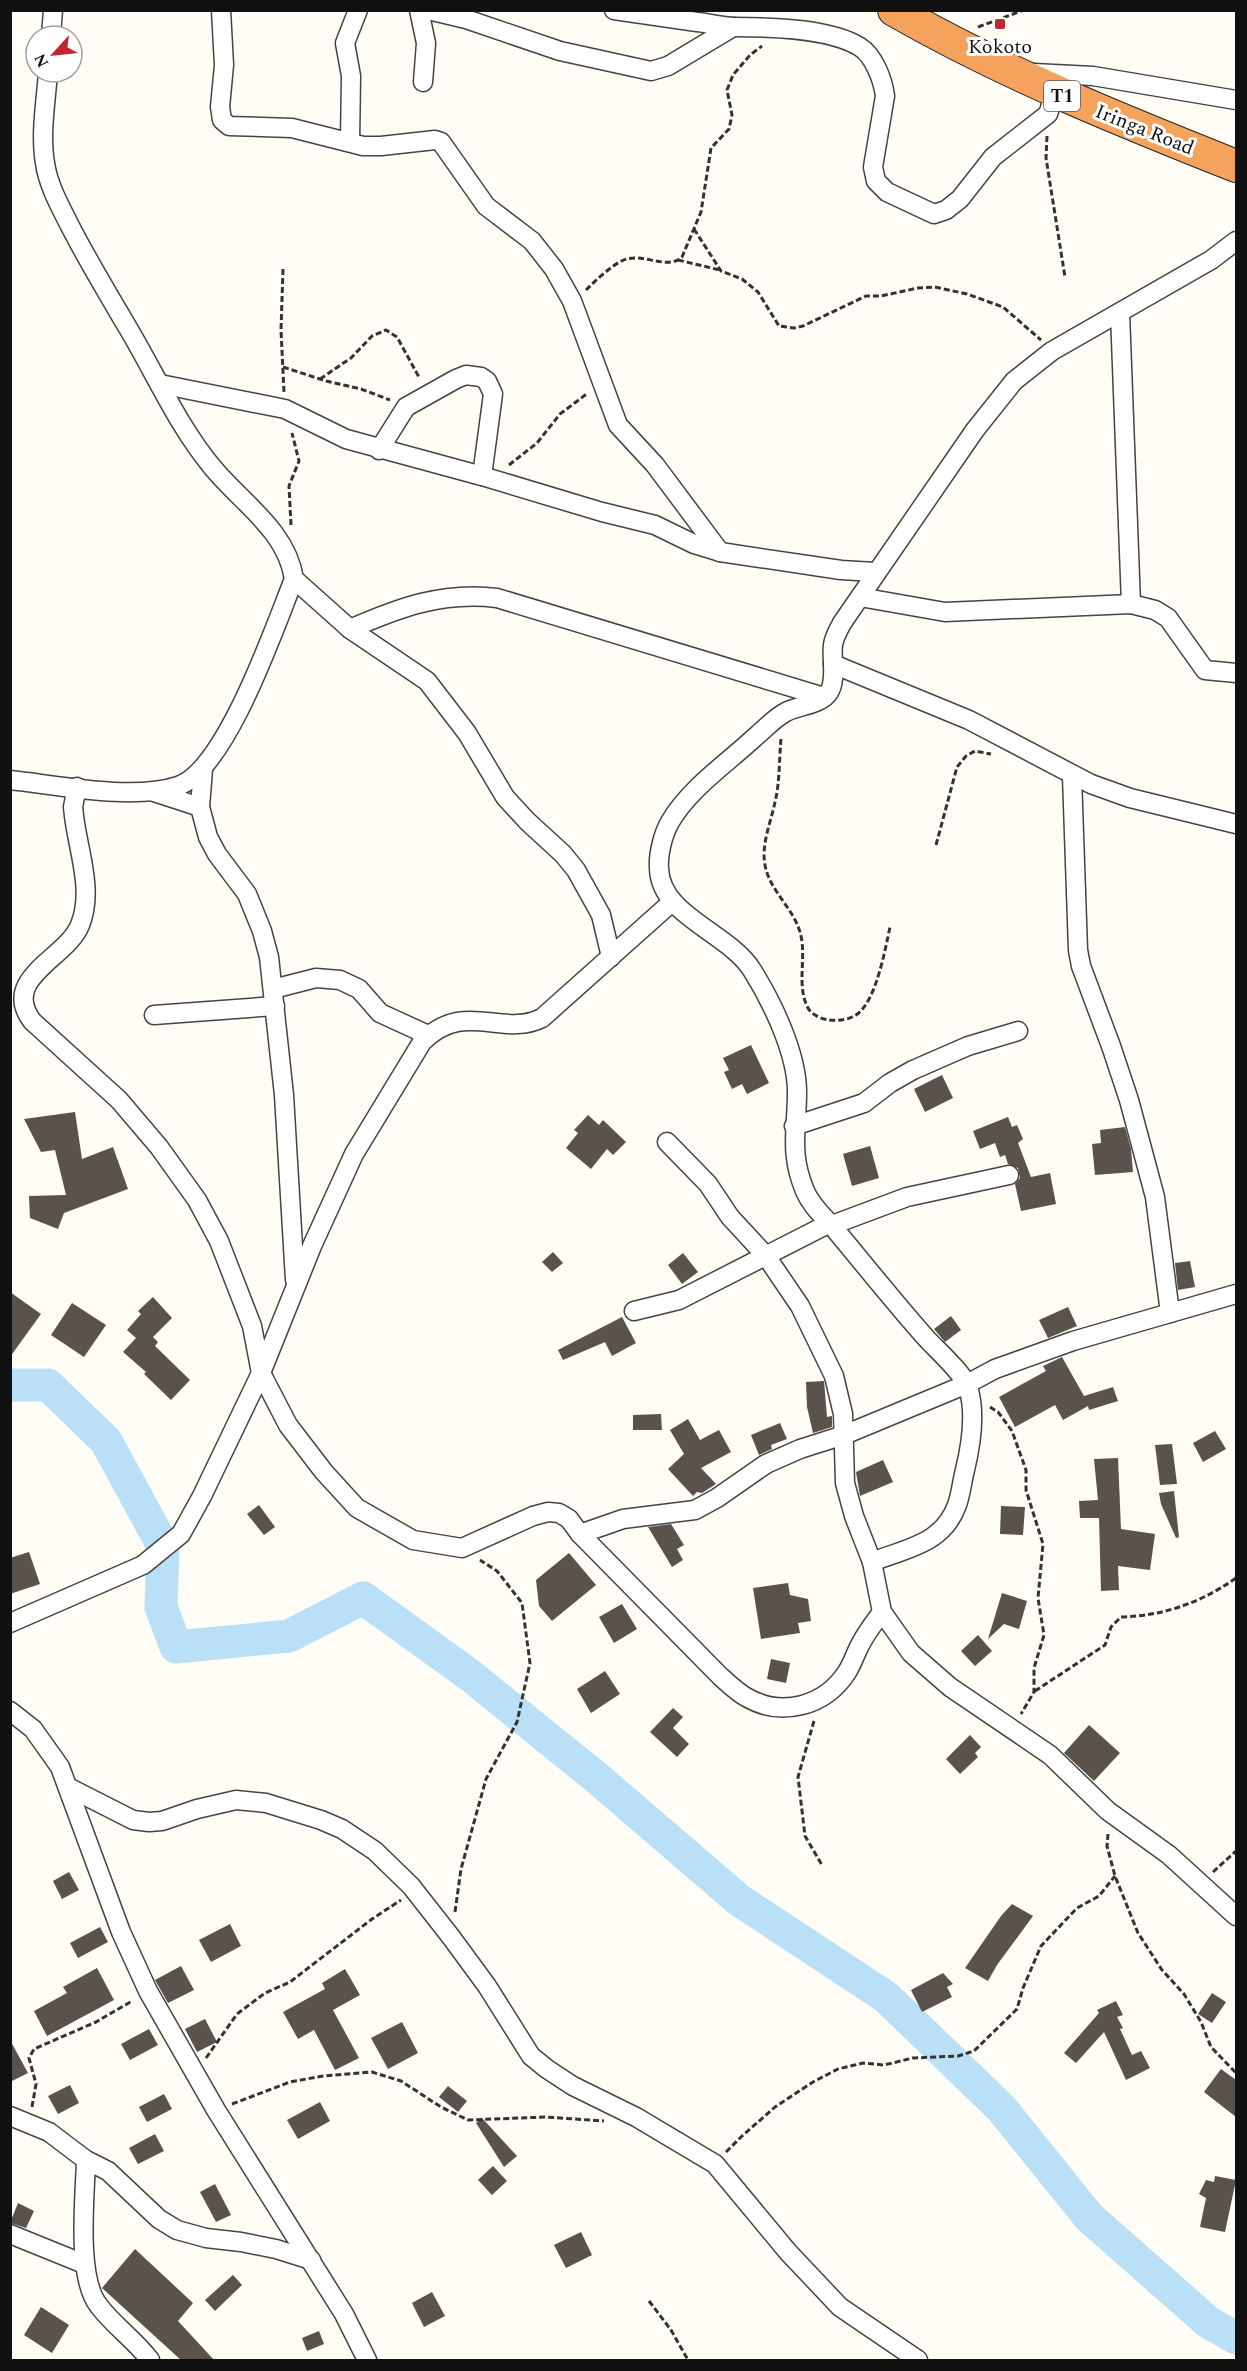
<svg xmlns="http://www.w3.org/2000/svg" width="1247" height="2371" font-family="Spectral,serif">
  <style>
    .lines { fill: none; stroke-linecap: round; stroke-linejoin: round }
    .river { stroke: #b9e0f7; stroke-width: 33 }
    .building { fill: #5a524d }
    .street-casing { stroke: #444; stroke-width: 21 }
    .highway-casing { stroke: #222; stroke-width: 34 }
    .path { stroke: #333; stroke-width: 3; stroke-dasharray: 6 3; stroke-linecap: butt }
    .street { stroke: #fff; stroke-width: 18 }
    .highway { stroke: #f5a25d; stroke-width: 32 }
    .poi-dot { fill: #c4262e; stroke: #fff; stroke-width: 2 }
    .labels { text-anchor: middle; stroke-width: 6; stroke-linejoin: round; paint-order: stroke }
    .shield { fill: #fff; stroke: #585858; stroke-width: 1.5 }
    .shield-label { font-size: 18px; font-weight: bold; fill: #111 }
    .poi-label { font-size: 20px; fill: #111; stroke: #fff }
    .street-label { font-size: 20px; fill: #111; stroke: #fff }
  </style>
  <rect width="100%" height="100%" fill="#fffdf5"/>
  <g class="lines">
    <polyline class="river" points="10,1385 48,1385 106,1441 163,1546 161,1607 176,1647 289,1636 363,1598 471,1676 519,1715 597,1778 739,1900 886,1997 1001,2108 1089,2217 1208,2322 1236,2338"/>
  </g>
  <g class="building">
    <polygon points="751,1045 769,1083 747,1094 742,1084 732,1089 724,1072 729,1070 723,1058"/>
    <polygon points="942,1075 953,1098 925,1112 914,1089"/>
    <polygon points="75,1112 82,1159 113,1147 128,1189 64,1213 58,1229 30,1218 29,1196 66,1195 55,1150 41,1152 24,1119"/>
    <polygon points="588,1115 599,1125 603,1120 626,1142 613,1155 607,1149 591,1169 566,1148 578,1133 574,1130"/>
    <polygon points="1008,1117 1012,1127 1017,1125 1023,1139 1018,1143 1031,1177 1050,1173 1056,1204 1021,1211 1015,1184 1020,1178 1018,1168 1008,1164 1005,1155 1000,1157 995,1143 980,1149 973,1131"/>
    <polygon points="1125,1127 1131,1149 1133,1172 1095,1175 1092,1144 1101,1143 1100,1130"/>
    <polygon points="870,1146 879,1178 852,1186 843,1154"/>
    <polygon points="553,1252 563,1263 552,1272 542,1262"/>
    <polygon points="683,1253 698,1272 682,1284 668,1265"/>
    <polygon points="1190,1261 1195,1287 1178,1290 1175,1263"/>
    <polygon points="10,1292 41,1314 10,1357"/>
    <polygon points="153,1297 172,1318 153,1337 158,1342 155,1346 190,1380 171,1400 144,1374 146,1372 123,1352 136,1338 127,1330 141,1314 138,1311"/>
    <polygon points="72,1303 106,1325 84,1357 51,1335"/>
    <polygon points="1068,1307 1077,1326 1048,1338 1039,1320"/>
    <polygon points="951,1316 961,1330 945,1342 934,1329"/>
    <polygon points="622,1317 636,1343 612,1356 605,1342 563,1360 558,1350"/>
    <polygon points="1062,1357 1084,1396 1113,1387 1118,1401 1089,1410 1088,1406 1063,1420 1055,1405 1015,1427 999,1397 1046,1371 1043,1366"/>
    <polygon points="824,1381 827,1417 832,1416 832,1427 813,1433 807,1407 806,1382"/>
    <polygon points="661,1414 662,1430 633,1430 633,1415"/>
    <polygon points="688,1419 700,1440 719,1430 731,1452 701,1468 716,1484 702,1493 697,1492 693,1496 668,1469 684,1454 670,1430"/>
    <polygon points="780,1423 787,1439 771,1445 772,1449 759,1455 751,1435"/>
    <polygon points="1215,1431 1226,1449 1203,1462 1193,1443"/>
    <polygon points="1172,1444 1177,1484 1160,1485 1155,1445"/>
    <polygon points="1118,1458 1121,1529 1155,1534 1150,1570 1118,1566 1119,1590 1101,1591 1099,1518 1080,1518 1079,1501 1098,1500 1094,1459"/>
    <polygon points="883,1460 893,1482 860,1496 856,1472"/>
    <polygon points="1174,1491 1179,1537 1176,1538 1161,1504 1159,1493"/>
    <polygon points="259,1505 275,1527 264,1535 247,1514"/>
    <polygon points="1001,1506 1025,1507 1023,1535 1000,1534"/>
    <polygon points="671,1524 684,1545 677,1549 683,1560 672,1567 648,1527"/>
    <polygon points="29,1552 40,1584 10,1594 10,1558"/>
    <polygon points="569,1553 596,1585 552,1621 539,1606 536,1580"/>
    <polygon points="788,1583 790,1595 808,1599 811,1621 798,1623 800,1633 761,1639 753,1588"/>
    <polygon points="1002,1593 1027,1601 1019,1629 1004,1624 988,1639"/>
    <polygon points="622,1604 637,1629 614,1643 599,1617"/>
    <polygon points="978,1635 992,1651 975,1666 961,1651"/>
    <polygon points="771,1659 790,1663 786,1683 767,1679"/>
    <polygon points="605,1671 620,1694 591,1713 577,1689"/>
    <polygon points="673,1708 683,1717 673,1728 689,1744 677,1757 650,1732"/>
    <polygon points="1089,1725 1120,1753 1094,1781 1064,1753"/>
    <polygon points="970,1735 981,1747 975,1753 978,1757 960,1774 946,1759"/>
    <polygon points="69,1872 79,1890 62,1899 53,1881"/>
    <polygon points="1012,1904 1033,1916 997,1965 988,1981 965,1968 1001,1916"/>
    <polygon points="230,1924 241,1946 211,1962 199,1940"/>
    <polygon points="100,1927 108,1942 78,1958 70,1943"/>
    <polygon points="181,1966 194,1990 168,2003 155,1980"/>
    <polygon points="97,1968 114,2000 47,2036 34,2011 67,1993 63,1987"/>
    <polygon points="345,1969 360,1995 333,2010 359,2058 335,2070 314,2030 298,2039 283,2012 325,1989 322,1983"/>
    <polygon points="943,1973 953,1984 947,1987 952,1997 922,2012 911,1990"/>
    <polygon points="1212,1993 1226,2002 1212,2023 1198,2014"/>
    <polygon points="1116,2001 1123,2015 1117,2017 1123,2028 1120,2029 1132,2055 1141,2051 1150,2068 1126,2080 1104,2032 1076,2063 1064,2053 1099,2013 1097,2010"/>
    <polygon points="205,2019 217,2042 197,2052 185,2029"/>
    <polygon points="402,2022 418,2053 388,2069 371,2038"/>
    <polygon points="149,2029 158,2045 130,2060 121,2044"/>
    <polygon points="10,2040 28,2073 10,2082"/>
    <polygon points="1221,2069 1236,2080 1236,2117 1204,2092"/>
    <polygon points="70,2085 79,2103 58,2114 48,2096"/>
    <polygon points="448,2086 467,2101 458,2112 439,2097"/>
    <polygon points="164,2094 172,2109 147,2122 139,2107"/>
    <polygon points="320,2102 330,2121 298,2139 287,2120"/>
    <polygon points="482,2118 517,2156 504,2167 476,2123"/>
    <polygon points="155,2134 164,2151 138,2164 129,2148"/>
    <polygon points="493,2166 507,2181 492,2195 478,2180"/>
    <polygon points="1215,2176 1236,2180 1225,2232 1200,2227 1206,2198 1199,2194 1206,2180 1214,2182"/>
    <polygon points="215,2184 231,2215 216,2222 200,2192"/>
    <polygon points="18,2203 34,2211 26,2228 10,2223"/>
    <polygon points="581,2232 592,2255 566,2268 554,2245"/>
    <polygon points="135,2249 193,2303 178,2321 215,2361 182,2361 102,2288"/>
    <polygon points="233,2275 242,2285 215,2311 205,2300"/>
    <polygon points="432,2292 445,2316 424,2327 412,2303"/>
    <polygon points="41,2307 69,2325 52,2353 24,2335"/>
    <polygon points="319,2331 324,2344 307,2351 302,2338"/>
  </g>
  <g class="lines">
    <g class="street-casing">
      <g id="street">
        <polyline points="221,10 224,65 220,107 222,120 229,126 292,128 363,146 381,146 435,140 441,142 486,206 532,241 554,269 572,301 618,425 655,465 720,552"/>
        <polyline points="419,10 426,43 423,82"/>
        <polyline points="428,10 466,19 560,51 651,71 668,66 733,27"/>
        <path d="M614 10C642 14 669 18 697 22 709 23 722 27 734 27 769 27 830 28 860 47 874 56 883 80 885 96L873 167 876 181 887 192 934 214 946 210 960 199 993 157 1048 114 1055 93"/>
        <polyline points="51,36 53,10"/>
        <polyline points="1034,73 1093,76 1236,100"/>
        <polyline points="350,142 351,76 345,43 358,10"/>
        <polyline points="1120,313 1131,604"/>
        <polyline points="160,384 285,409 346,439 482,476 602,512 655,525 694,544 720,552 841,570 875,572"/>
        <polyline points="379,450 406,407 456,379 466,375 481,377 487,381 493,394 482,476"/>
        <polyline points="294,579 350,629 427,681 467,733 505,797 527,821 563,854 576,870 601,915 611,957"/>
        <polyline points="860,597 945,612 1131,604 1155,610 1168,618 1205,670 1236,673"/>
        <path d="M350 629C398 608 443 591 497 598L824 697"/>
        <polyline points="833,664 969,720 1091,784 1130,798 1236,824"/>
        <polyline points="203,769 200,807 208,837 217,854 247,894 262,931 269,957 284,1095 295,1280"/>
        <polyline points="1072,776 1078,950 1081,966 1111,1046 1129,1100 1155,1197 1170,1313"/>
        <path d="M10 780C58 785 132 801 178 786 226 770 275 626 294 579 287 531 242 503 213 468 178 426 156 375 128 328 108 294 88 261 70 226 60 206 48 185 45 163 40 134 46 101 48 72"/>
        <path d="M77 787 73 807 74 816C78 850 94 891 80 925 67 958 0 978 32 1021L119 1100 159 1147 197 1200 219 1241 252 1326 261 1373 288 1425 324 1472 357 1508 413 1540 462 1548 533 1516 548 1512 559 1513 569 1519 580 1534 721 1677C729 1684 737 1692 746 1697 782 1718 825 1706 847 1672 852 1664 855 1655 859 1647 865 1634 874 1623 882 1612"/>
        <polyline points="154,792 200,807"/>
        <polyline points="273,989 316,978 340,980 359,989 380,1013 428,1035"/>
        <polyline points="154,1015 275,1006"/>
        <polyline points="794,1126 864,1103 890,1083 913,1070 968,1046 1018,1031"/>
        <polyline points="667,1142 708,1184 730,1217 766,1256 800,1306 834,1376 843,1414 845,1483 854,1516 872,1562 882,1612 911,1653 950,1687 1050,1755 1108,1811 1169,1855 1236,1916"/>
        <polyline points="832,1225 907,1197 1009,1175"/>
        <polyline points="634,1311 679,1300 830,1223"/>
        <polyline points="580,1534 623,1519 695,1510 717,1498 766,1464 800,1449 844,1435 967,1384 995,1369 1073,1341 1236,1294"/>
        <path d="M872 1562C907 1548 943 1544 957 1505 961 1494 962 1481 965 1470 971 1445 976 1412 968 1387 963 1373 937 1350 926 1338 895 1303 867 1268 838 1233 827 1219 812 1208 805 1191 789 1153 797 1130 797 1092 797 1053 772 1002 752 970 728 932 660 916 659 868 658 854 663 834 670 822 689 789 726 764 754 738 764 730 774 718 786 712 799 705 821 705 829 692 837 680 831 659 833 645 834 637 838 631 842 623L975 430 1014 381 1052 351 1211 260 1236 241"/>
        <path d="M10 1623 143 1565 181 1534 202 1496 261 1373 312 1246 354 1154 422 1042C464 999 502 1038 542 1018L672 902"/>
        <polyline points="10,1711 33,1729 60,1767 121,1932 148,1991 216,2110 344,2314 367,2360"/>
        <polyline points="70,1788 133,1820 149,1822 162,1821 197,1809 236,1800 266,1803 321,1820 342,1829 375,1851 411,1886 451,1937 487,1986 531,2056 547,2069 573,2086 636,2117 715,2164 788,2252 840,2307 918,2360"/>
        <polyline points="10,2116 49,2132 86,2160 108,2171 159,2219 177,2230 206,2238 241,2242 276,2249 311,2260"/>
        <path d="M86 2160C85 2197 76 2278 99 2306 114 2326 135 2340 150 2360"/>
        <polyline points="10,2234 84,2264"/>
      </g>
    </g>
    <g class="highway-casing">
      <path id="highway" d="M894 10C1004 73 1120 120 1236 166"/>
    </g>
    <g class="path">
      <polyline points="978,27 1024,10"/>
      <polyline points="1047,136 1046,158 1065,277"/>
      <polyline points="694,229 721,271 742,279 758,292 779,326 794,328 803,326 866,296 881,296 918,288 935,287 967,294 1003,307 1041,340"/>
      <polyline points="678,260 720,270"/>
      <polyline points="283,269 281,330 284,392"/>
      <path d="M586 290C595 281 616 261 627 259 645 254 668 270 682 257L701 212 711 148 729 129 732 115 727 90 733 75 750 55 762 46"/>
      <polyline points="283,367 326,381 361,389 390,400"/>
      <polyline points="320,379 351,358 372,336 386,330 397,337 420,379"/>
      <polyline points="509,465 537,443 560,414 588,393"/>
      <polyline points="291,525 289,486 299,461 292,433"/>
      <path d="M781 739C779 759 780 782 775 802 771 822 761 844 765 865 769 889 791 906 799 929 808 953 796 983 807 1006 810 1014 821 1019 829 1020 838 1021 848 1020 856 1015 876 1002 885 950 890 927"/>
      <polyline points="936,845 957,767 966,756 975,751 991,754"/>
      <polyline points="990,1407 998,1412 1012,1431 1026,1470 1026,1490 1043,1544 1038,1598 1044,1635 1034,1668 1034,1692 1021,1714"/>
      <path d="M1035 1691 1105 1645 1111 1627 1121 1617C1164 1616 1202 1602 1236 1578"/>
      <polyline points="814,1721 798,1777 805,1836 822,1865"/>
      <polyline points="1108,1834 1107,1846 1115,1876 1138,1933 1162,1970 1184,1994 1201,2022 1211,2047 1236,2073"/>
      <polyline points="1213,1872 1236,1851"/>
      <polyline points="455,1912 461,1869 486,1779 517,1722 530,1663 522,1603 497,1571 480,1560"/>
      <polyline points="206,2058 237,2014 265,1993 290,1982 372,1919 401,1900"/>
      <polyline points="232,2104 290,2082 323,2076 372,2072 401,2081 441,2107 468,2120 546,2117 604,2121"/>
      <polyline points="32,2107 36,2084 29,2058 34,2049 96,2022 132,2001"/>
      <polyline points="726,2152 741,2137 775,2107 813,2082 838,2069 863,2063 884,2065 913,2058 958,2056 974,2051 1017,2009 1023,1988 1041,1946 1077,1908 1099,1896 1115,1876"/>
      <polyline points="649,2301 671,2330 688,2360"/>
    </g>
    <use href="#street" class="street"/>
    <use href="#highway" class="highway"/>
  </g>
  <rect class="poi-dot" x="994" y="18" width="12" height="12" rx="3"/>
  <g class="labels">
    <rect class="shield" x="1044" y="81" width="36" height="30" rx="4.5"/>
    <g class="shield-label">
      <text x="1062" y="102">T1</text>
    </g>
    <g class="poi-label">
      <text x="1000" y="53">Kokoto</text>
    </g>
    <g class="street-label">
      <text transform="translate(1145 129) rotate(22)" y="7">Iringa Road</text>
    </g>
  </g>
  <rect width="1247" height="2371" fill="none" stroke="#111111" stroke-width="24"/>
  <g transform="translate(54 54) rotate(243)"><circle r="28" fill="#ffffff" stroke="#a0a0a0" stroke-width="1.5"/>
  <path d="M0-4.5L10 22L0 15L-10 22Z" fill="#c4262e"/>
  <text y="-9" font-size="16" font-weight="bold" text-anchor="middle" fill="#111111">N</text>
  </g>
</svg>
